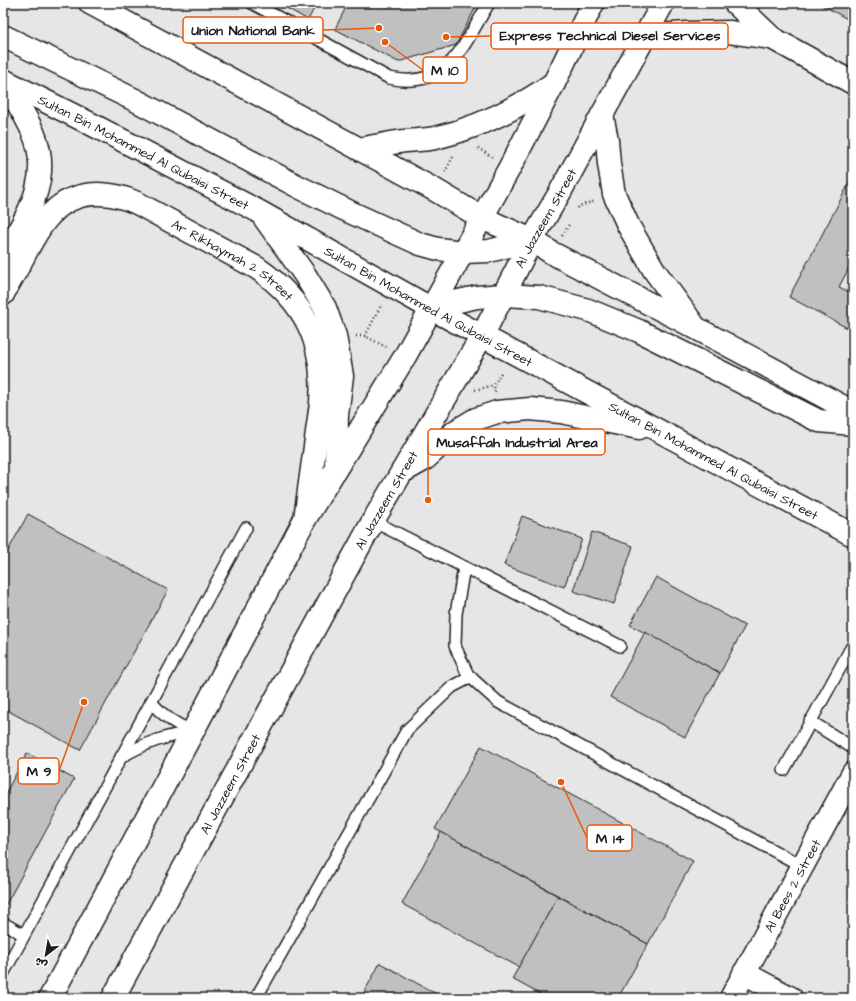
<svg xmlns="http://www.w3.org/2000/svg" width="856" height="1001" font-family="'Architects Daughter','Playpen Sans Arabic',sans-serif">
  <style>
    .built { fill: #e6e6e6 }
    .building { fill: #c0c0c0; stroke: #1c1c1c }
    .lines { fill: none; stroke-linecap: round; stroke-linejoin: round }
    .service-casing { stroke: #1c1c1c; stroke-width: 14 }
    .minor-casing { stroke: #1c1c1c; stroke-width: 25 }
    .tertiary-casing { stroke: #1c1c1c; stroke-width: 25 }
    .secondary-casing { stroke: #1c1c1c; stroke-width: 25 }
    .path { stroke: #1c1c1c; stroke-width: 2.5; stroke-dasharray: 1 3; stroke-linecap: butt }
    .service { stroke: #fff; stroke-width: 11 }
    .minor { stroke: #fff; stroke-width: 22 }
    .tertiary { stroke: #fff; stroke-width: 22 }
    .secondary { stroke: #fff; stroke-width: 22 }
    .labels { text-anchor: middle; stroke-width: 4; stroke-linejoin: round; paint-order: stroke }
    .street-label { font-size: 13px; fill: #1c1c1c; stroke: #fff }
    .leader { fill: none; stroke: #e8590c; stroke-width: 1.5 }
    .callout-dot { fill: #e8590c; stroke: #fff; stroke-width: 1.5 }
    .callout { fill: #fff; stroke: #e8590c; stroke-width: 1.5 }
    .callout-label { font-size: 14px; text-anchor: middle; font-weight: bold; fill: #1c1c1c }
  </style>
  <rect width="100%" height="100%" fill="#f6f6f6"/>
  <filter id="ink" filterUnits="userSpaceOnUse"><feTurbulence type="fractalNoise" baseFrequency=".025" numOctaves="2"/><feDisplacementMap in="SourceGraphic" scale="8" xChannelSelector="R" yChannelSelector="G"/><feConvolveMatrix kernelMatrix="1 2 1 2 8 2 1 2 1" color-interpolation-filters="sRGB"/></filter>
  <g filter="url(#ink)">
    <rect class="built" x="3" y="3" width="850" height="995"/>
    <g class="building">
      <polygon points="278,3 317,3 308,20"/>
      <polygon points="348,3 478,3 456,45 398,62 335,29"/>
      <polygon points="818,3 853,3 853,22"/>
      <polygon points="853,176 853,260 839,287 853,294 853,331 789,297"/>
      <polygon points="28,514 168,590 80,750 3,708 3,560"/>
      <polygon points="522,516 582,539 564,587 504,565"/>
      <polygon points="592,532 633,546 614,604 573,591"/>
      <polygon points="656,577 745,626 720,673 630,625"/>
      <polygon points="645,632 720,673 685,737 610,697"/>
      <polygon points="481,746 693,861 648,944 435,829"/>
      <polygon points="27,753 74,779 3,910 3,798"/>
      <polygon points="441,832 558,896 519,967 402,904"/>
      <polygon points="558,896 648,944 618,998 547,998 512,979"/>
      <polygon points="380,963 444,998 361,998"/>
    </g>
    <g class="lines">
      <g class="service-casing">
        <g id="service">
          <path d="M252 3 389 78C449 91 463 45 489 3"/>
          <polyline points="373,521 620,646"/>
          <polyline points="464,567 456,614 455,646 468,675 498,702 802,866"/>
          <path d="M151 702C163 716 175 725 193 731"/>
          <polyline points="810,721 853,748"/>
          <path d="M121 757C145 743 165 736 193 732"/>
          <polyline points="784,770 851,648"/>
          <polyline points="3,923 24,935"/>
          <polyline points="3,974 246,528"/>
          <polyline points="256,998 407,730 452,687 471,677"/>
        </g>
      </g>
      <g class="minor-casing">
        <g id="minor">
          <polyline points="735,3 772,38 853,83"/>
          <polyline points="645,36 687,33 729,32 772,38"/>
          <path d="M3 259C25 218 54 180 33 132 25 114 14 98 5 81"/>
          <path id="s1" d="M3 294C11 279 20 264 28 248 35 236 41 223 52 213 75 189 109 190 137 203L257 268C306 302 325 343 321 403L305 519"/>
          <polyline points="744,973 791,998"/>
          <path id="s2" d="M731 998 853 773"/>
        </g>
      </g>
      <g class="tertiary-casing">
        <g id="tertiary">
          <polyline points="50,998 193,731 305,519 404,358 510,167 554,83 593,3"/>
          <path id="s3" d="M113 998 373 521 482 336 532 240 559 194 663 3"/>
        </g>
      </g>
      <g class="secondary-casing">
        <g id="secondary">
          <polyline points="90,3 435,190 482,218 532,240 552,253 694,327 853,412"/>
          <polyline points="3,36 135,100 299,187 350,212 420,244 438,249 463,252 489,251 532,240"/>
          <path id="s4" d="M3 80 91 124 258 211 432 309 853 535"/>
          <polyline points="602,115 607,140 609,164 614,194 628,225 654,270 693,324"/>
          <path d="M360 149C375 146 390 143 405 141 415 140 426 140 435 138 478 128 518 108 554 83"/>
          <polyline points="263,216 305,275 325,308 335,336 342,376 337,415 336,467"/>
          <polyline points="432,309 454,302 477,297 504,295 539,297 588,310 639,331 819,421 853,424"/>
          <polyline points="402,472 425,459 456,431 476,419 497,412 530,409 561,412 639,428"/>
        </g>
      </g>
      <g class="path">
        <polyline points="478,148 492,157"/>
        <polyline points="445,172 454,155"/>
        <polyline points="578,208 579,206 595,201"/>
        <polyline points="562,236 570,223"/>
        <polyline points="356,336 365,336 386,347"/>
        <polyline points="365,336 382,304"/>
        <polyline points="475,390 494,385"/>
        <polyline points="495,392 494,385 502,371"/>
      </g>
      <use href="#service" class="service"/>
      <use href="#minor" class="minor"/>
      <use href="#tertiary" class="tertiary"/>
      <use href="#secondary" class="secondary"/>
    </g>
  </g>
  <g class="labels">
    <g class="street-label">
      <text dy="5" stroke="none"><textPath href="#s4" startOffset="158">Sultan Bin Mohammed Al Qubaisi Street</textPath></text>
      <text dy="5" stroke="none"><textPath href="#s3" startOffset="892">Al Jazzeem Street</textPath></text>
      <text dy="5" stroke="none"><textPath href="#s1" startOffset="298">Ar Rikhaymah 2 Street</textPath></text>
      <text dy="5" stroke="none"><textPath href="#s4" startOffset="482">Sultan Bin Mohammed Al Qubaisi Street</textPath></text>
      <text dy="5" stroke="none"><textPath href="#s4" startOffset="806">Sultan Bin Mohammed Al Qubaisi Street</textPath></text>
      <text dy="5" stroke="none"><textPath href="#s3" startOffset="568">Al Jazzeem Street</textPath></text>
      <text dy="5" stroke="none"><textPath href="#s3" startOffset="244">Al Jazzeem Street</textPath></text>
      <text dy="5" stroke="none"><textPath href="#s2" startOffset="128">Al Bees 2 Street</textPath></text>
    </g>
  </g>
  <path class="leader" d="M379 28L323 30M446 37L491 36M385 42L423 70M428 500L428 442M84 702L59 771M561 782L587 838"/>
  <g class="callout-dot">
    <circle cx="379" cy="28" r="4"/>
    <circle cx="446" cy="37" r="4"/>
    <circle cx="385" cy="42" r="4"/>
    <circle cx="428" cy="500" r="4"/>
    <circle cx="84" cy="702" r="4"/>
    <circle cx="561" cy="782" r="4"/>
  </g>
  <g class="callout">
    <rect x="183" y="17" width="140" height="26" rx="4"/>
    <rect x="491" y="23" width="237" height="26" rx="4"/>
    <rect x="423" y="57" width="44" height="26" rx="4"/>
    <rect x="428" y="429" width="177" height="26" rx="4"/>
    <rect x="18" y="758" width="41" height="26" rx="4"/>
    <rect x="587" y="825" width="45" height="26" rx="4"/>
  </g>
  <g class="callout-label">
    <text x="253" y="35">Union National Bank</text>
    <text x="610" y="40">Express Technical Diesel Services</text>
    <text x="445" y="75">M 10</text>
    <text x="517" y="447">Musaffah Industrial Area</text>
    <text x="39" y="776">M 9</text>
    <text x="610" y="843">M 14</text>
  </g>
  <rect width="856" height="1001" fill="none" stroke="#fff" stroke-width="16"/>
  <rect x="8" y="8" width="840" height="985" fill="none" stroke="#1c1c1c" stroke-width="1.5" filter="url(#ink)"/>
  <g transform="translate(46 955) rotate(211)" stroke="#ffffff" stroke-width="3" paint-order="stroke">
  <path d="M0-3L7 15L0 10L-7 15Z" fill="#1c1c1c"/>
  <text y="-6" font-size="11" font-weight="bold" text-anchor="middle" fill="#1c1c1c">ش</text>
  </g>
</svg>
